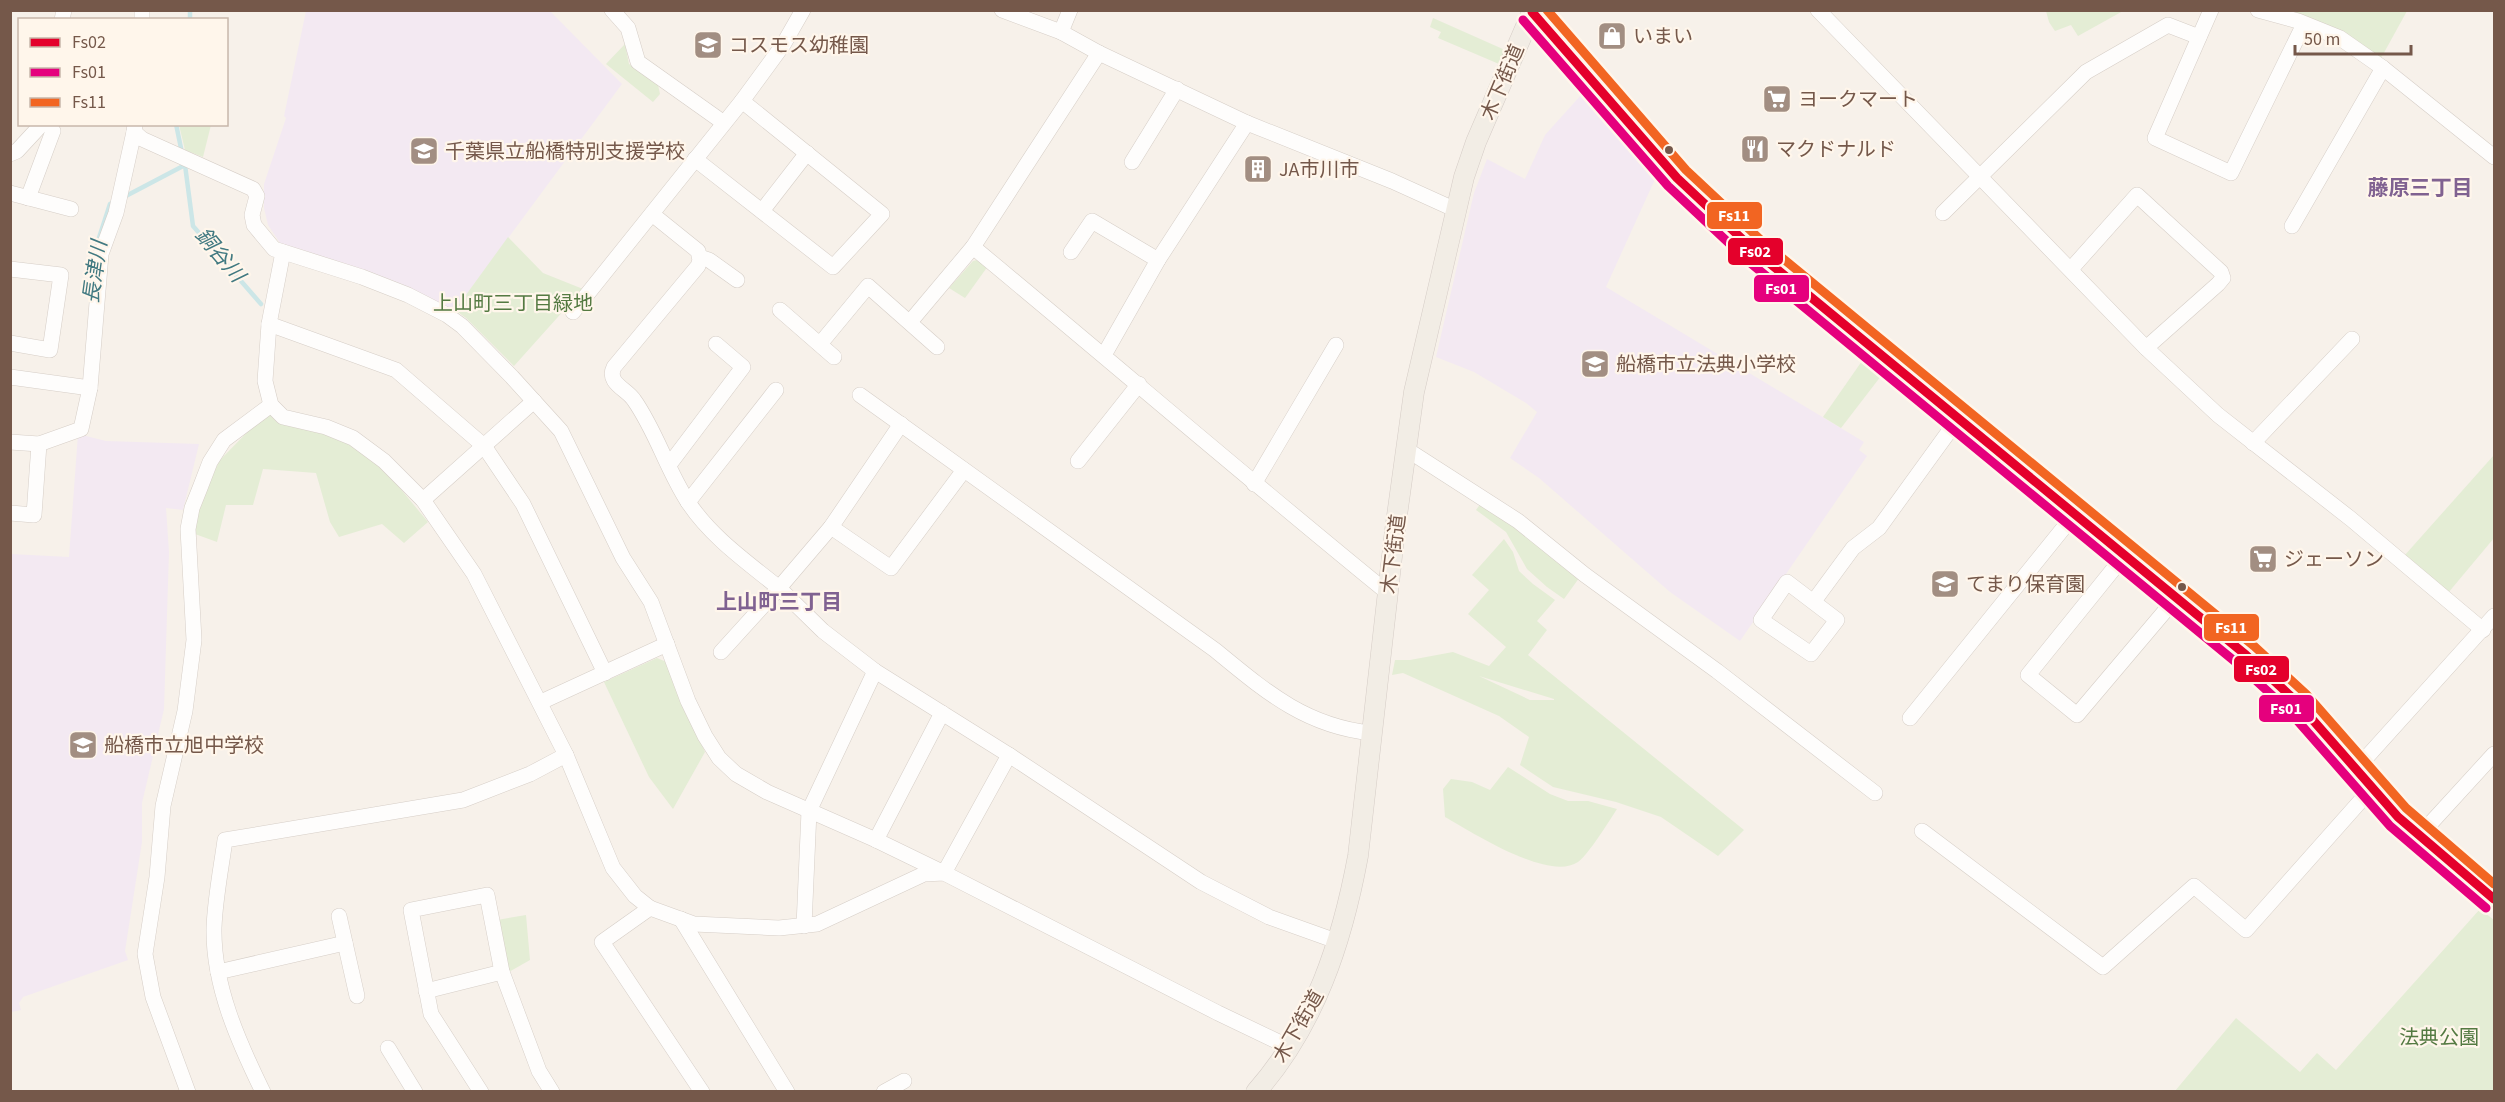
<svg xmlns="http://www.w3.org/2000/svg" width="2505" height="1102" font-family="'Source Sans 3','Noto Sans JP',sans-serif">
  <style>
    .education { fill: #f3e9f2 }
    .green { fill: #e4edd5; fill-rule: evenodd }
    .lines { fill: none; stroke-linecap: round; stroke-linejoin: round }
    .stream { stroke: #cce6e7; stroke-width: 4.5 }
    .minor-casing { stroke: #d6cec7; stroke-width: 16 }
    .major-casing { stroke: #d5ccc6; stroke-width: 21 }
    .minor { stroke: #fefdfc; stroke-width: 15 }
    .major { stroke: #f2ede5; stroke-width: 20 }
    .bus-1-casing { stroke: #fff6eb; stroke-width: 14 }
    .bus-2-casing { stroke: #fff6eb; stroke-width: 14 }
    .bus-3-casing { stroke: #fff6eb; stroke-width: 14 }
    .bus-1 { stroke: #e4002b; stroke-width: 9 }
    .bus-2 { stroke: #e5007d; stroke-width: 9 }
    .bus-3 { stroke: #f26522; stroke-width: 9 }
    .bus-dot { fill: #75584a; stroke: #fff6eb; stroke-width: 2 }
    .labels { text-anchor: middle; stroke-width: 4.5; stroke-linejoin: round; paint-order: stroke }
    .poi-label { font-size: 20px; fill: #75584a; stroke: #fff6eb; text-anchor: start }
    .street-label { font-size: 20px; fill: #75584a; stroke: #fff6eb }
    .park-label { font-size: 20px; fill: #547a42; stroke: #fff6eb }
    .neighbourhood-label { font-size: 21px; font-weight: bold; fill: #806291; stroke: #fff6eb }
    .water-label { font-size: 21px; font-style: italic; fill: #417981; stroke: #fff6eb }
    .line-badge { stroke: #fff6eb; stroke-width: 2 }
    .badge-label { font-size: 16px; text-anchor: middle; font-weight: bold; fill: #fff }
  </style>
  <rect width="100%" height="100%" fill="#f7f1ea"/>
  <g class="education">
    <polygon points="306,11 550,11 622,84 455,310 410,289 280,243 268,225 264,208 264,184 286,118 284,116"/>
    <polygon points="1582,94 1656,177 1606,287 1864,442 1859,450 1867,456 1740,641 1670,592 1539,478 1510,458 1537,412 1526,403 1474,372 1436,357 1474,193 1487,159 1525,179 1545,135"/>
    <polygon points="78,434 106,441 199,444 183,510 166,508 169,552 164,709 142,803 142,842 125,951 128,960 23,997 19,1003 21,1010 11,1012 11,554 69,557"/>
  </g>
  <g class="green">
    <polygon points="2046,11 2046,10 2123,11 2078,36 2071,25 2055,31 2049,22"/>
    <polygon points="2274,11 2407,11 2380,60"/>
    <polygon points="1433,18 1505,50 1499,64 1438,38 1441,32 1430,27"/>
    <polygon points="625,44 629,64 658,85 660,94 653,102 606,64"/>
    <polygon points="179,125 211,125 203,157 185,150"/>
    <polygon points="508,237 543,273 583,289 514,366 466,318 455,310"/>
    <polygon points="981,259 988,266 965,298 949,288 973,261"/>
    <polygon points="1862,361 1881,376 1841,428 1823,417"/>
    <polygon points="267,412 330,433 380,464 428,522 404,543 382,524 339,537 330,522 316,473 263,469 253,505 226,505 217,542 195,534 197,505 220,460"/>
    <polygon points="2494,455 2494,538 2448,593 2405,555"/>
    <polygon points="1481,503 1582,574 1564,599 1547,587 1527,569 1506,532 1476,510"/>
    <path d="M1504 539 1513 552 1519 571 1533 584 1555 600 1537 621 1547 630 1528 655 1744 830 1718 856 1661 817 1616 802 1553 787 1520 765 1529 737 1499 716 1403 673 1392 675 1395 660H1410L1453 652 1489 666 1506 647 1468 614 1489 590 1472 575ZM1479 676 1554 699V700H1530Z"/>
    <polygon points="657,658 669,663 683,703 705,752 673,809 649,777 604,682"/>
    <path d="M1508 767 1550 794 1568 801H1588L1617 809C1609 821 1589 854 1578 862 1548 882 1472 832 1445 817L1443 789 1451 779 1472 782 1490 790Z"/>
    <polygon points="2480,909 2494,920 2494,1091 2175,1091 2236,1018 2300,1072 2317,1053 2336,1070"/>
    <polygon points="526,915 530,960 507,973 497,920"/>
  </g>
  <g class="lines">
    <g class="stream">
      <polyline points="190,20 190,10"/>
      <polyline points="176,124 182,153"/>
      <polyline points="185,165 193,226 261,304"/>
      <polyline points="124,197 185,165 184,161"/>
      <polyline points="97,244 110,204 114,202"/>
    </g>
    <g class="minor-casing">
      <g id="minor">
        <polyline points="612,10 628,28 638,62 724,123"/>
        <polyline points="1002,10 1061,32 1099,53 1247,123 1392,181 1456,210"/>
        <polyline points="1530,10 1677,178 1756,252 2246,655 2297,702 2398,817 2494,899"/>
        <polyline points="1818,10 2146,348 2218,415 2351,519 2483,630"/>
        <polyline points="2211,10 2155,138 2231,173 2304,24"/>
        <polyline points="2258,10 2298,21 2340,38 2383,68 2494,157"/>
        <polyline points="62,20 64,10"/>
        <polyline points="142,20 142,10"/>
        <polyline points="1061,32 1070,10"/>
        <path d="M1099 53 973 247C1112 362 1248 479 1388 593"/>
        <polyline points="135,124 134,132 142,139 253,189 257,196 252,215 254,225 274,249 362,277 408,295 447,315 462,326 512,377 561,431 623,558 651,602 688,701 705,736 719,758 736,774 767,792 876,840 944,873 1009,755"/>
        <polyline points="10,154 17,151 42,124"/>
        <polyline points="695,159 833,267 882,214 742,101"/>
        <polyline points="1132,162 1177,89"/>
        <polyline points="10,193 71,209"/>
        <polyline points="28,198 53,131 48,124"/>
        <polyline points="762,211 807,153"/>
        <polyline points="1943,213 2086,72 2168,25 2199,37"/>
        <path d="M652 214 698 251 700 260 698 266 614 367C606 383 627 389 634 400 656 431 667 470 688 502 711 537 747 562 779 588L721 652"/>
        <polyline points="2292,226 2383,68"/>
        <polyline points="283,252 269,324 265,381 271,405 283,417 326,427 353,438 384,461 423,500 474,574 566,755 613,868 635,896 650,908 694,924 779,928 817,924 924,874 944,873 1218,1013 1289,1047"/>
        <polyline points="1071,252 1092,221 1158,260"/>
        <polyline points="700,257 709,260 737,280"/>
        <polyline points="10,269 61,275 50,350 10,343"/>
        <polyline points="2071,269 2137,195 2221,272 2223,278 2218,284 2146,348"/>
        <polyline points="780,310 834,357"/>
        <polyline points="573,312 742,101 783,45 803,10"/>
        <polyline points="910,322 973,247"/>
        <polyline points="269,324 396,370 484,446 523,504 605,673"/>
        <polyline points="820,344 868,286 937,347"/>
        <polyline points="1104,355 1158,260 1247,123"/>
        <polyline points="10,377 90,388"/>
        <path d="M860 395 1215 650C1265 691 1305 726 1371 733"/>
        <polyline points="901,424 831,527 779,588 823,631 875,671 1009,755 1201,882 1269,917 1339,942"/>
        <polyline points="10,442 39,444 81,429 90,388 101,254 116,213 134,132"/>
        <polyline points="2253,443 2352,339"/>
        <polyline points="1406,449 1518,521 1585,575 1717,671 1875,793"/>
        <polyline points="1078,461 1139,384"/>
        <polyline points="669,465 743,367 716,344"/>
        <polyline points="1254,484 1336,345"/>
        <polyline points="423,500 534,401"/>
        <polyline points="688,502 776,390"/>
        <polyline points="10,513 34,515 39,444"/>
        <polyline points="831,527 891,568 964,470"/>
        <polyline points="2124,556 2028,675 2077,715 2176,598"/>
        <polygon points="1787,582 1837,620 1811,654 1761,620"/>
        <polyline points="1814,601 1853,548 1879,528 1958,419"/>
        <polyline points="541,702 667,644"/>
        <polyline points="1910,718 2074,515"/>
        <polyline points="2356,769 2494,616"/>
        <polyline points="1922,831 2103,967 2194,886 2246,930 2372,788"/>
        <polyline points="2419,836 2494,754"/>
        <polyline points="876,840 942,713"/>
        <polyline points="650,908 602,942 702,1092"/>
        <polyline points="339,916 357,996"/>
        <polyline points="681,919 787,1092"/>
        <polyline points="804,926 809,811 875,671"/>
        <polyline points="218,972 345,943"/>
        <polyline points="426,991 502,972"/>
        <polyline points="388,1048 415,1092"/>
        <polyline points="188,1092 153,997 145,954 157,877 163,806 185,711 194,640 188,529 192,508 200,488 210,462 224,440 271,405"/>
        <path d="M263 1092C238 1041 213 985 214 928 215 899 221 869 225 840L463 800 530 774 566 755"/>
        <polyline points="481,1092 431,1014 411,910 487,895 502,972 539,1071 552,1092"/>
        <polyline points="884,1092 904,1081"/>
      </g>
    </g>
    <g class="major-casing">
      <path id="major" d="M1256 1092C1315 1025 1342 942 1358 856L1395 530 1414 392 1464 177 1476 142 1533 10"/>
    </g>
    <use href="#minor" class="minor"/>
    <use href="#major" class="major"/>
    <g class="bus-1-casing">
      <polyline id="bus-1" points="1532,12 1677,178 1756,252 2246,655 2297,702 2398,817 2494,899"/>
    </g>
    <g class="bus-2-casing">
      <polyline id="bus-2" points="1523,20 1668,186 1748,261 2238,664 2288,710 2390,826 2486,908"/>
    </g>
    <g class="bus-3-casing">
      <polyline id="bus-3" points="1547,10 1686,170 1764,243 2254,646 2306,694 2406,808 2494,884"/>
    </g>
    <use href="#bus-1" class="bus-1"/>
    <use href="#bus-2" class="bus-2"/>
    <use href="#bus-3" class="bus-3"/>
  </g>
  <defs>
    <g id="shop-square" transform="scale(1.5)"><rect x="-9" y="-9" width="18" height="18" rx="4" fill="#a28e82" stroke="#fff6eb"/><path d="M-5-2.5h2.3a2.7 3.5 0 0 1 5.4 0H5L5.5 6h-11ZM-1.5-2.5h3a1.5 2.3 0 0 0-3 0Z" fill="#fff"/></g>
    <g id="school-square" transform="scale(1.5)"><rect x="-9" y="-9" width="18" height="18" rx="4" fill="#a28e82" stroke="#fff6eb"/><path d="M0-5L7-2L0 1L-7-2ZM-4 1L0 2.5L4 1V4Q0 6-4 4Z" fill="#fff"/></g>
    <g id="supermarket-square" transform="scale(1.5)"><rect x="-9" y="-9" width="18" height="18" rx="4" fill="#a28e82" stroke="#fff6eb"/><path d="M-6-5.5h2.5l.6 2H6L4.5 2H-2.5L-4.4-4H-6ZM-1.5 3.2a1.3 1.3 0 1 0 .1 0ZM3 3.2a1.3 1.3 0 1 0 .1 0Z" fill="#fff"/></g>
    <g id="restaurant-square" transform="scale(1.5)"><rect x="-9" y="-9" width="18" height="18" rx="4" fill="#a28e82" stroke="#fff6eb"/><path d="M-5-6h1v4h1v-4h1v4h1v-4h1v5L-1.5 .5V6h-2V.5L-5-1ZM5-6V6H3V1.5H1.5Q1.5-4 5-6Z" fill="#fff"/></g>
    <g id="building-square" transform="scale(1.5)"><rect x="-9" y="-9" width="18" height="18" rx="4" fill="#a28e82" stroke="#fff6eb"/><path d="M-4-6H4V6H1V3H-1V6H-4ZM-2.5-4.3h1.7v1.8h-1.7ZM.8-4.3h1.7v1.8H.8ZM-2.5-1h1.7V.8h-1.7ZM.8-1h1.7V.8H.8Z" fill="#fff"/></g>
  </defs>
  <g fill-rule="evenodd">
    <use href="#shop-square" x="1612" y="36"/>
    <use href="#school-square" x="708" y="45"/>
    <use href="#supermarket-square" x="1777" y="99"/>
    <use href="#restaurant-square" x="1755" y="149"/>
    <use href="#school-square" x="424" y="151"/>
    <use href="#building-square" x="1258" y="169"/>
    <use href="#school-square" x="1595" y="364"/>
    <use href="#supermarket-square" x="2263" y="559"/>
    <use href="#school-square" x="1945" y="584"/>
    <use href="#school-square" x="83" y="745"/>
  </g>
  <g class="bus-dot">
    <circle cx="1669" cy="150" r="5"/>
    <circle cx="2182" cy="587" r="5"/>
  </g>
  <g class="labels">
    <g class="poi-label">
      <text x="1633" y="43">いまい</text>
      <text x="729" y="52">コスモス幼稚園</text>
      <text x="1798" y="106">ヨークマート</text>
      <text x="1776" y="156">マクドナルド</text>
      <text x="445" y="158">千葉県立船橋特別支援学校</text>
      <text x="1279" y="176">JA市川市</text>
      <text x="1616" y="371">船橋市立法典小学校</text>
      <text x="2284" y="566">ジェーソン</text>
      <text x="1966" y="591">てまり保育園</text>
      <text x="104" y="752">船橋市立旭中学校</text>
    </g>
    <g class="street-label">
      <text transform="translate(1502 82) rotate(-67)" y="7">木下街道</text>
      <text transform="translate(1393 554) rotate(-83)" y="7">木下街道</text>
      <text transform="translate(1298 1026) rotate(-60)" y="7">木下街道</text>
    </g>
    <g class="park-label">
      <text x="513" y="310">上山町三丁目緑地</text>
      <text x="2439" y="1044">法典公園</text>
    </g>
    <g class="neighbourhood-label">
      <text x="2420" y="195">藤原三丁目</text>
      <text x="779" y="609">上山町三丁目</text>
    </g>
    <g class="water-label">
      <text transform="translate(220 255) rotate(50)" y="7">銅谷川</text>
      <text transform="translate(95 272) rotate(-82)" y="7">長津川</text>
    </g>
  </g>
  <g class="line-badge">
    <rect x="1706" y="201" width="57" height="29" rx="6" fill="#f26522"/>
    <rect x="1727" y="237" width="57" height="29" rx="6" fill="#e4002b"/>
    <rect x="1753" y="274" width="57" height="29" rx="6" fill="#e5007d"/>
    <rect x="2203" y="613" width="57" height="29" rx="6" fill="#f26522"/>
    <rect x="2233" y="655" width="57" height="28" rx="6" fill="#e4002b"/>
    <rect x="2258" y="694" width="57" height="29" rx="6" fill="#e5007d"/>
  </g>
  <g class="badge-label">
    <text x="1734" y="221">Fs11</text>
    <text x="1755" y="257">Fs02</text>
    <text x="1781" y="294">Fs01</text>
    <text x="2231" y="633">Fs11</text>
    <text x="2261" y="675">Fs02</text>
    <text x="2286" y="714">Fs01</text>
  </g>
  <rect width="2505" height="1102" fill="none" stroke="#75584a" stroke-width="24"/>
  <rect x="18" y="18" width="210" height="108" fill="#fff6eb" stroke="#c8b7ab" stroke-width="1.5"/>
  <rect x="30" y="38" width="30" height="9" fill="#e4002b" stroke="#c8b7ab" stroke-width="1.5"/>
  <text x="72" y="48" font-size="18" fill="#75584a">Fs02</text>
  <rect x="30" y="68" width="30" height="9" fill="#e5007d" stroke="#c8b7ab" stroke-width="1.5"/>
  <text x="72" y="78" font-size="18" fill="#75584a">Fs01</text>
  <rect x="30" y="98" width="30" height="9" fill="#f26522" stroke="#c8b7ab" stroke-width="1.5"/>
  <text x="72" y="108" font-size="18" fill="#75584a">Fs11</text>
  <path d="M2295 45v9h116v-9" fill="none" stroke="#75584a" stroke-width="3"/>
  <text x="2304" y="45" font-size="18" fill="#75584a" stroke="#fff6eb" stroke-width="4.5" paint-order="stroke">50 m</text>
</svg>
